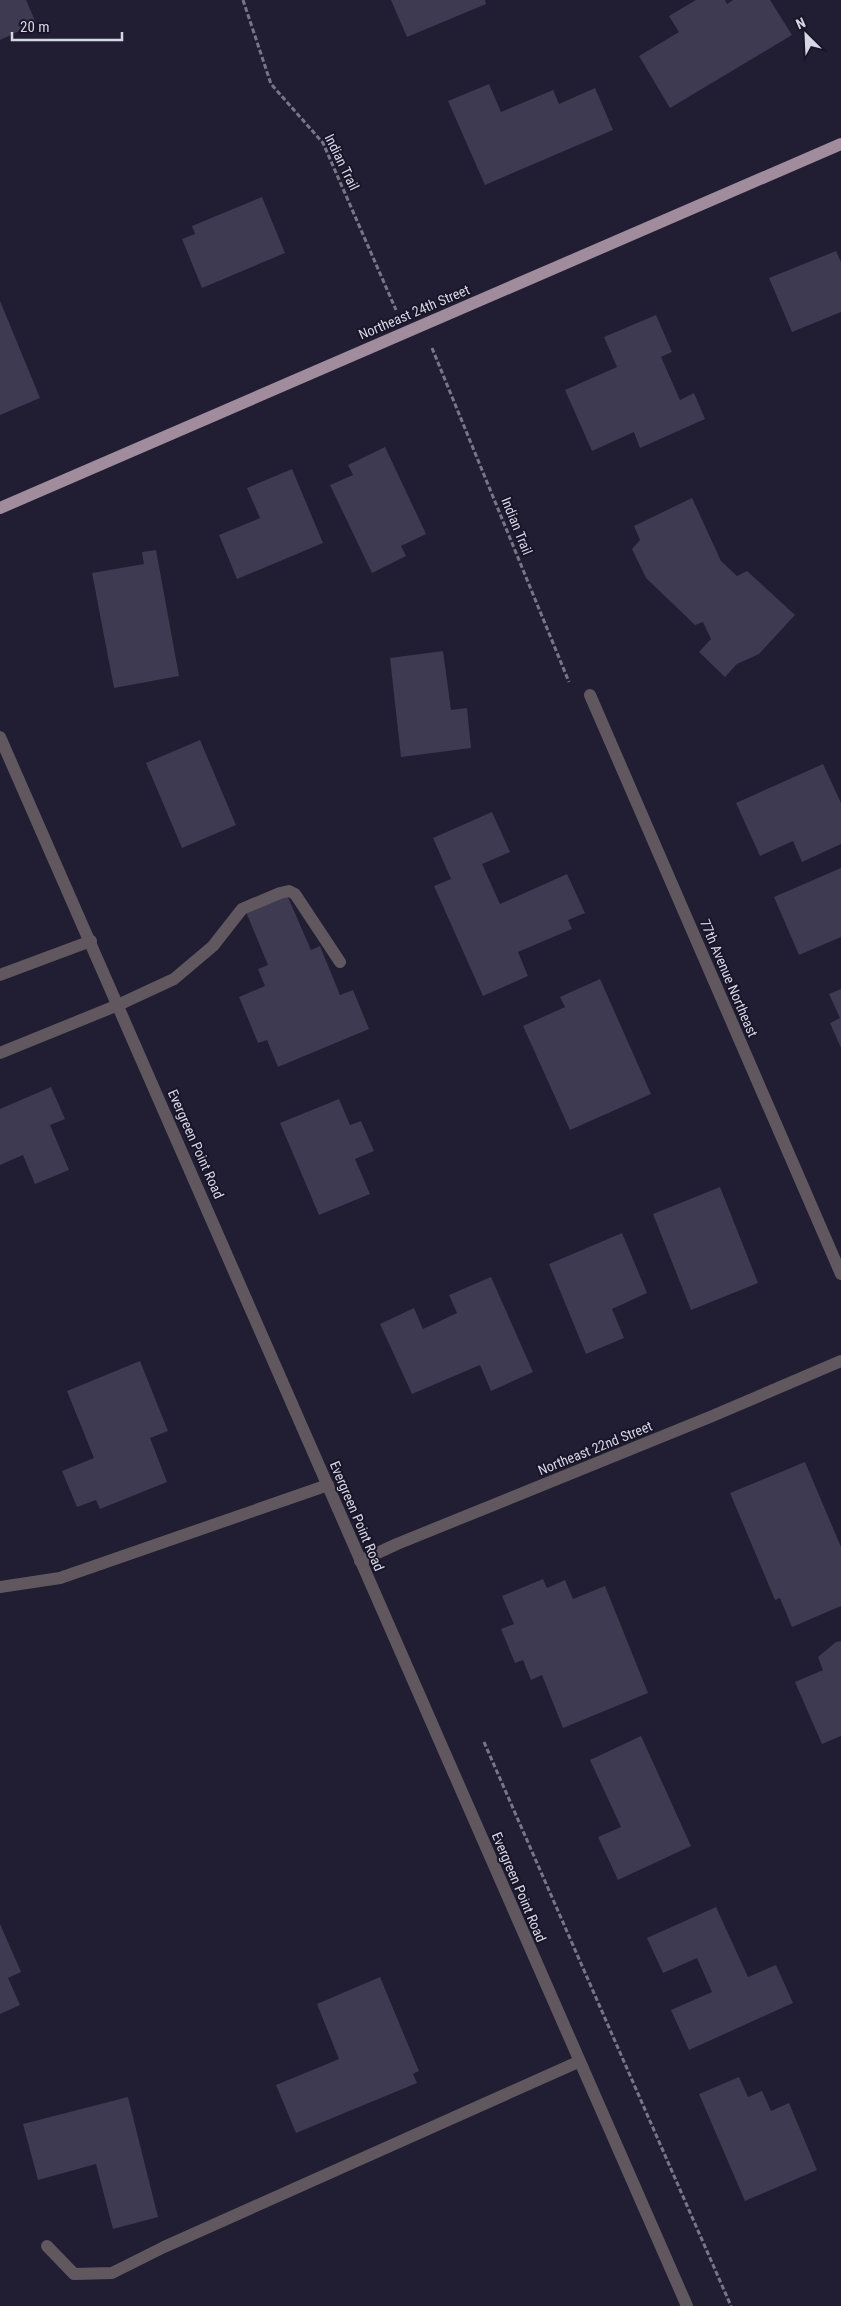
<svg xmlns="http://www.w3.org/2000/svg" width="841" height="2306" font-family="'Roboto Condensed',sans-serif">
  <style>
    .building { fill: #3d3a51 }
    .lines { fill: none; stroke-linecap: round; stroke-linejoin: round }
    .path { stroke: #777586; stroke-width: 3; stroke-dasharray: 5 2.5; stroke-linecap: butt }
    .minor { stroke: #61575f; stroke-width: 12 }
    .major { stroke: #a18c9d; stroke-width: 12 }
    .labels { text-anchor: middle; stroke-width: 4; stroke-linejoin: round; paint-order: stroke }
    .street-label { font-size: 14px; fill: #d7d6e4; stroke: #181529 }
  </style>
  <rect width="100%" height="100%" fill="#211e33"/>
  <g class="building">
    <polygon points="0,0 26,0 36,23 0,40"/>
    <polygon points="391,0 485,0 486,4 407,37"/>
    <polygon points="696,0 725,0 727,4 733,0 770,0 792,35 670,108 639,56 679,32 669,16"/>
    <polygon points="489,84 501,112 553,90 559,104 595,88 613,130 485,185 448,101"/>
    <polygon points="262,197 285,253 202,288 182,239 195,234 192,226"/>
    <polygon points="836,251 841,262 841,312 792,332 769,278"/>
    <polygon points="0,301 40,398 0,415"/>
    <polygon points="656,315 672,352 661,357 680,400 694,393 705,419 640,448 634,432 592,451 565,390 617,367 604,337"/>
    <polygon points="385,447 426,534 401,546 406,556 372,573 330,485 353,475 348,465"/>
    <polygon points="292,469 323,543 237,579 219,535 260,518 247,488"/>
    <polygon points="692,498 721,561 737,576 747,571 795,615 759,654 737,664 725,677 699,652 711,639 703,622 695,625 646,578 632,549 640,540 634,526"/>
    <polygon points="156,550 179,676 114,688 92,573 144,564 142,552"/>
    <polygon points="443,651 451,710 467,708 471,748 401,757 390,658"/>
    <polygon points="200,740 236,825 182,848 146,763"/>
    <polygon points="823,764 841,803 841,844 802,862 793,841 760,856 736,803"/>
    <polygon points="492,812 510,852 482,864 500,904 567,874 585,913 568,920 572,929 518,952 528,976 483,996 434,886 451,879 433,838"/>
    <polygon points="841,868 841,937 799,955 774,897"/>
    <polygon points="287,895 311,950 320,946 340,995 353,990 369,1029 278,1067 267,1040 258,1043 239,997 265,986 258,969 268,965 246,912"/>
    <polygon points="600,979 651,1094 570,1130 523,1026 565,1007 560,997"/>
    <polygon points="841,989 841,1048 830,1023 840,1018 829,994"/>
    <polygon points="51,1087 65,1119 50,1125 69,1170 35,1184 23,1155 0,1165 0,1109"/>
    <polygon points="339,1099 350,1125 361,1121 374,1151 355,1159 370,1194 319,1215 280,1123"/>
    <polygon points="720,1187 758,1283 691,1310 653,1214"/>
    <polygon points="622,1233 647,1293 612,1309 624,1338 586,1354 549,1264"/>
    <polygon points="491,1277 533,1372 491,1391 480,1365 412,1394 380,1324 414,1308 423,1329 457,1313 449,1295"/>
    <polygon points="140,1361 168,1431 150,1438 167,1482 100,1509 96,1500 77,1507 62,1471 94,1458 67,1391"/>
    <polygon points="805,1462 841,1547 841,1606 792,1627 780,1598 775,1600 730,1493"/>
    <polygon points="543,1579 547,1588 565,1580 573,1599 605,1586 648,1693 563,1728 542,1675 531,1680 523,1660 515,1663 501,1629 514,1624 502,1596"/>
    <polygon points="841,1641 841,1736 822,1744 795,1682 823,1670 818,1657 836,1642"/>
    <polygon points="641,1736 691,1846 618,1880 598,1837 621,1827 590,1760"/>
    <polygon points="716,1907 748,1977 776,1965 793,2003 689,2050 671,2010 712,1992 697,1958 663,1973 647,1938"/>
    <polygon points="0,1924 21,1972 8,1978 20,2005 0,2014"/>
    <polygon points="380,1977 419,2071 413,2074 417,2083 296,2133 276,2085 339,2059 317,2004"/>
    <polygon points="739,2077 748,2097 762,2091 771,2111 789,2103 817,2170 745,2201 699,2094"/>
    <polygon points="128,2097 158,2217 113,2229 96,2164 38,2180 23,2124"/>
  </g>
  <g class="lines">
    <g class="path">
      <polyline points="243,0 271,84 323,143 396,310"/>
      <polyline points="432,348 569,682"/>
      <polyline points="484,1742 731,2306"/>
    </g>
    <g class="minor">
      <polyline points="590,695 841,1274"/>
      <polyline points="0,737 687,2306"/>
      <polyline points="0,975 91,941"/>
      <polyline points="0,1053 118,1005 174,979 213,946 242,909 280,893 289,891 295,894 340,962"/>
      <polyline points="360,1561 397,1544 710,1417 841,1361"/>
      <polyline points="0,1587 60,1578 328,1485"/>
      <polyline points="47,2246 74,2274 112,2273 164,2247 578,2062"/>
    </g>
    <polyline class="major" points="0,508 841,144"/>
  </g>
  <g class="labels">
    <g class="street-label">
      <text transform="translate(342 162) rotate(64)" y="5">Indian Trail</text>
      <text transform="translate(414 312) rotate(-23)" y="5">Northeast 24th Street</text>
      <text transform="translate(517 526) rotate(68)" y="5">Indian Trail</text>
      <text transform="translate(729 978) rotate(67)" y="5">77th Avenue Northeast</text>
      <text transform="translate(196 1144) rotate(66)" y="5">Evergreen Point Road</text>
      <text transform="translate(595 1448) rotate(-22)" y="5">Northeast 22nd Street</text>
      <text transform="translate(357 1516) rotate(67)" y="5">Evergreen Point Road</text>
      <text transform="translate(519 1887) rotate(67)" y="5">Evergreen Point Road</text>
    </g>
  </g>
  <g transform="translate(806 35) rotate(336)" stroke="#181529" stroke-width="4" paint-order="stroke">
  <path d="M0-4L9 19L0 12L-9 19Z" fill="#d7d6e4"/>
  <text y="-8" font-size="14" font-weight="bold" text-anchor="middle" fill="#d7d6e4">N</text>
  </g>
  <path d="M12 32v8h110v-8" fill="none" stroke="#d7d6e4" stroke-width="2.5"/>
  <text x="20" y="32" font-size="15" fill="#d7d6e4" stroke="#181529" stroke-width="4" paint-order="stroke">20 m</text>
</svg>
